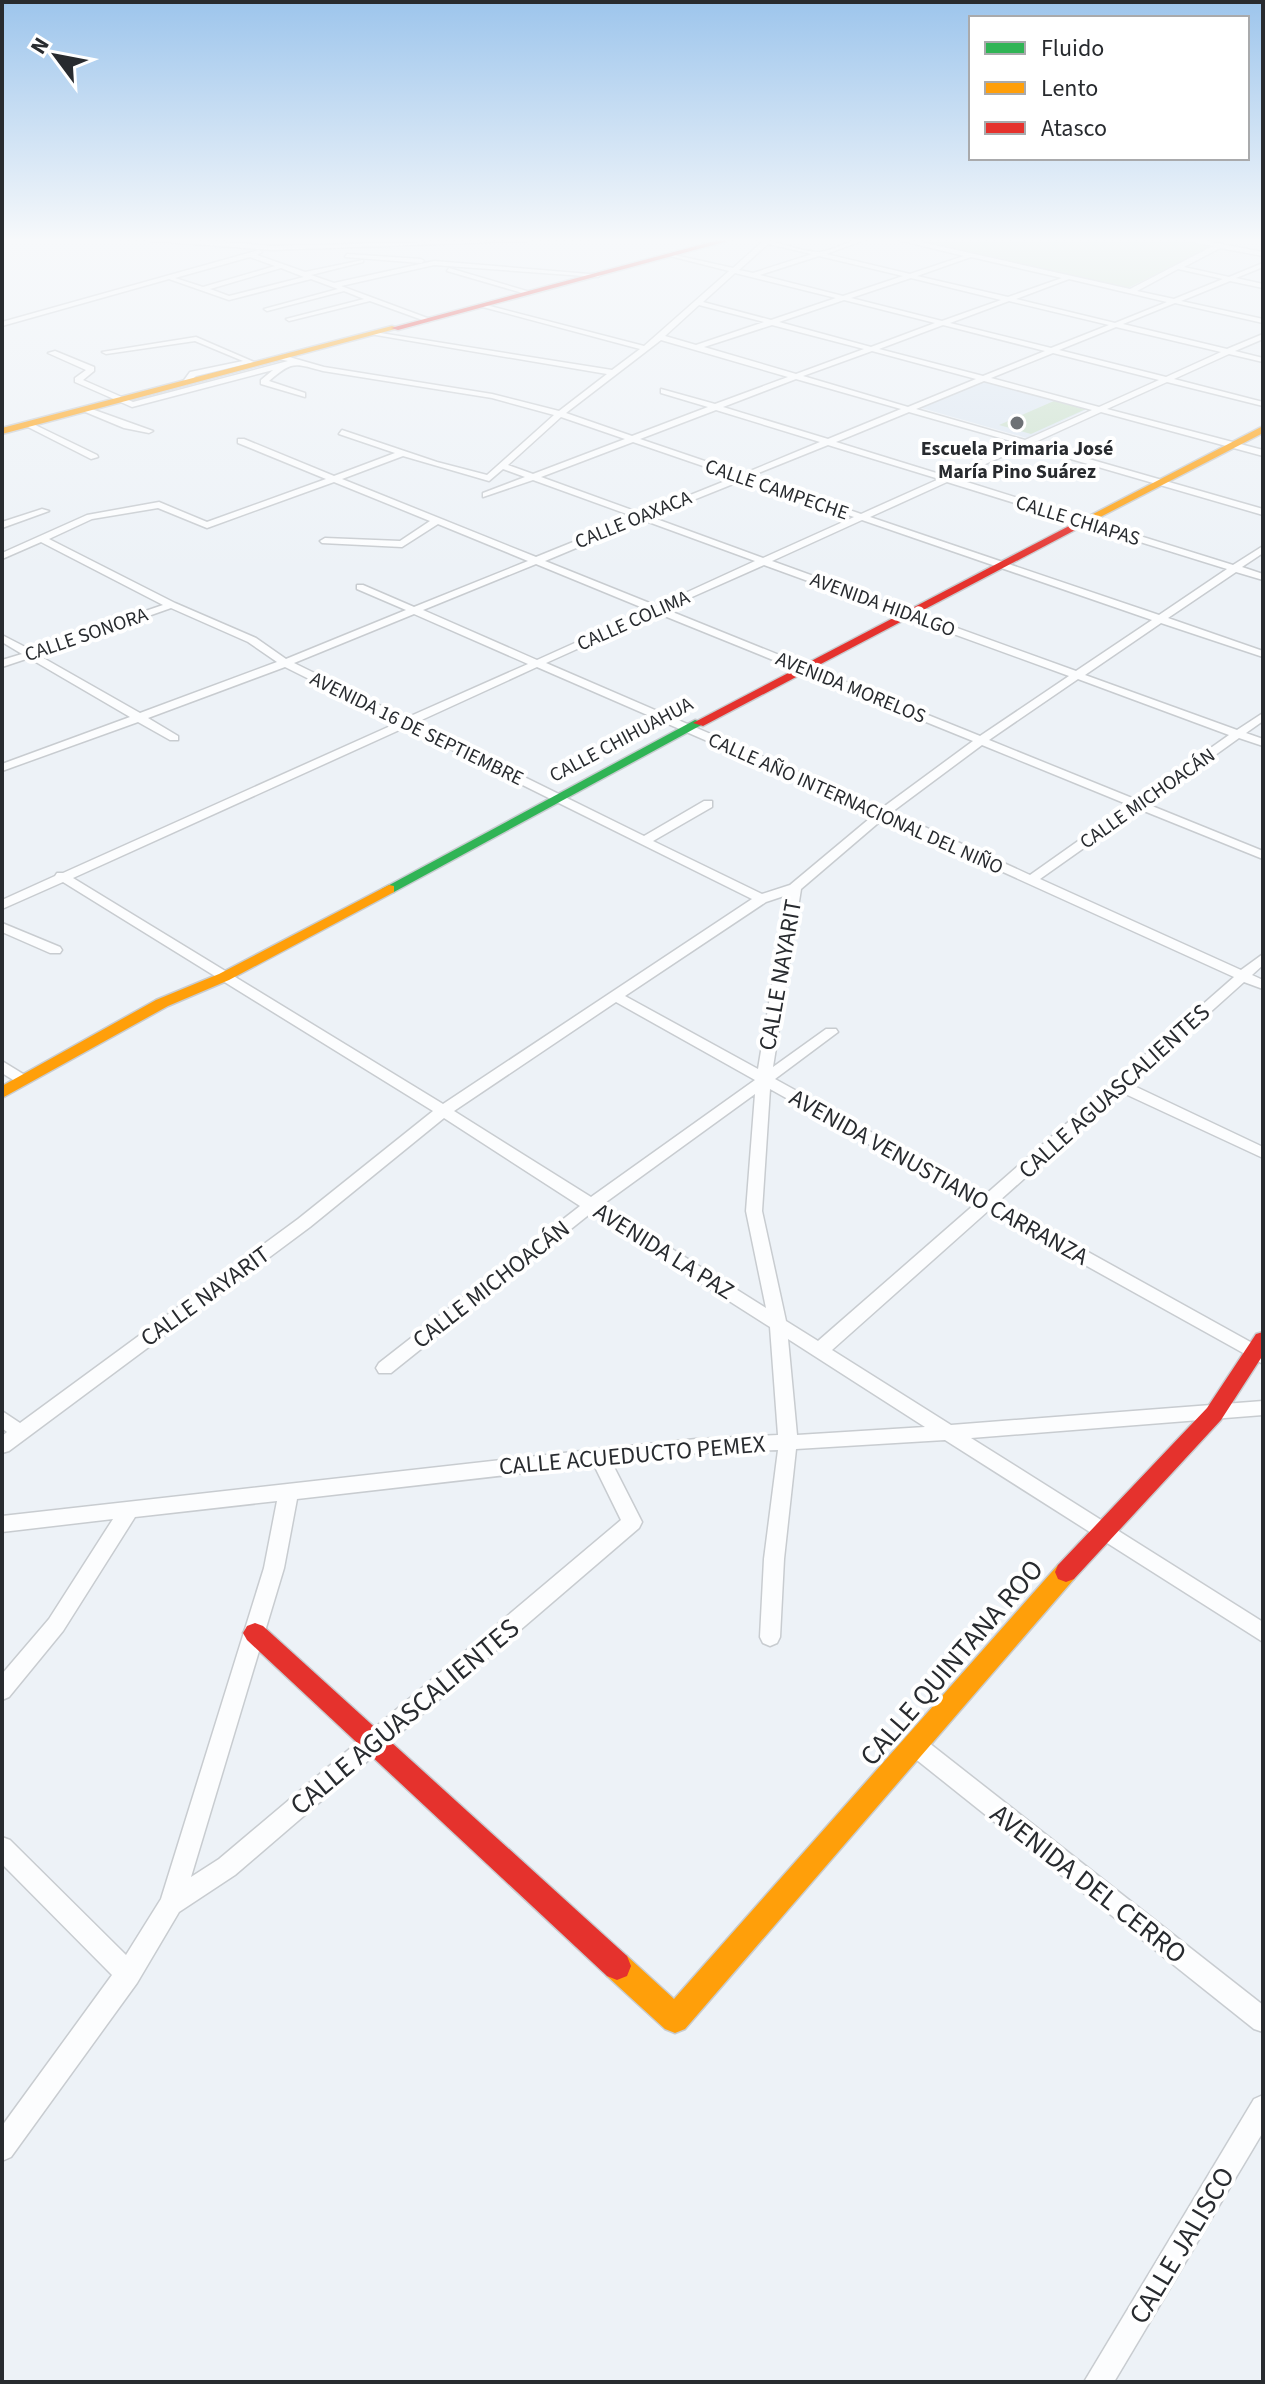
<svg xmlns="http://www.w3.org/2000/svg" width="1265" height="2384" font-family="'Source Sans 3',sans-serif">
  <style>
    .built { fill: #dde7f2 }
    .green { fill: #cae0ca }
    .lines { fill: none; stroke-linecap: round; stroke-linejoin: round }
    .street-casing { stroke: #c8ccd0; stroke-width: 3 }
    .fast-casing { stroke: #c8ccd0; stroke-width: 3 }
    .slow-casing { stroke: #c8ccd0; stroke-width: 3 }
    .jam-casing { stroke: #c8ccd0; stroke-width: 3 }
    .street { fill: #fcfdfe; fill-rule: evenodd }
    .fast { fill: #30b455; fill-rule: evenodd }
    .slow { fill: #ff9f0a; fill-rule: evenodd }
    .jam { fill: #e5322d; fill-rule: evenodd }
    .poi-dot { fill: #6d7175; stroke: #fff; stroke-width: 3 }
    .labels { text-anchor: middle; stroke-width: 8; stroke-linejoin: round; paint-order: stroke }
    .far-poi-label { font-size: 20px; font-weight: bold; fill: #282b2f; stroke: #fff }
    .far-street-label { font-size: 20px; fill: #282b2f; stroke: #fff }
    .street-label { font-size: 24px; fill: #282b2f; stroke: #fff }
    .near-street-label { font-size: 28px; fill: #282b2f; stroke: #fff }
  </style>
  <rect width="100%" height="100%" fill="#edf2f7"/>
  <polygon class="built" points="983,379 1090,408 1027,438 918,407"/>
  <g class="green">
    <polygon points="917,238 1169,238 1212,247 1128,288 912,240"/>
    <polygon points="1054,401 1086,409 1031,434 999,425"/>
  </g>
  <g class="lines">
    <g class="street-casing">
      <g id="street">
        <polygon points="113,238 172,238 272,246 608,238 272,250"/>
        <path d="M749 238C772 238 801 253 820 252 837 250 852 238 870 238L826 254 910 274 964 256 890 238H903L1130 289 1213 246 1175 238H1190L1263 252V256L1220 248 1184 267 1229 277 1263 263V267L1236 278 1263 284V288L1230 281 1181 301 1263 319V323L1175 303 1123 324 1227 349 1263 334V339L1235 351 1263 358V362L1229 354 1174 379 1263 402V406L1167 382 1107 409 1263 450V456L1101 412 1033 443 1263 509V515L1026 446 954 478 1233 565 1263 546V553L1242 567 1263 574V580L1236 572 1168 618 1263 651V657L1161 623 1085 675 1237 730 1263 713V721L1246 733 1263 739V746L1239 738 1147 804 1263 851V859L1139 809 1040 879 1241 970 1263 954V965L1252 975 1263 980V989L1244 982 1130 1084 1263 1147V1158L1121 1092 998 1202 1263 1349V1364L988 1211 832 1350 951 1425 1263 1401V1415L971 1438 1263 1622V1642L945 1440 796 1449 784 1559 780 1637 777 1643 770 1646 763 1643 760 1637 764 1559 778 1450 696 1453 612 1463 642 1522 639 1528 235 1875 179 1912 137 1983 11 2157 2 2161V2126L112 1975 2 1864V1837L10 1840 126 1955 161 1899 264 1568 277 1501 135 1517 63 1631 9 1697 2 1700V1674L49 1619 113 1519 2 1532V1516L599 1449 696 1439 778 1435 770 1327 591 1213 391 1373H379L376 1368 379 1363 580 1206 444 1118 310 1227 9 1451 2 1453V1436L7 1432 2 1428V1411L20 1423 298 1219 433 1111 63 882 2 909V900L55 876 57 873H63L397 723 285 667 148 718 178 736V740H170L138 722 2 771V764L130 717 29 658 2 667V660L22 654 2 642V635L31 650 163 605 41 542 2 559V553L87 515 159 502 207 522 326 479 238 443V439H244L334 476 395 453 339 434 342 430 437 462 487 475 554 415 492 398 323 371C294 363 292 361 269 381L305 393V397L261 384V380L273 370 132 407 75 382V378L86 370 48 353 55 351 94 367V371L83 380 133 402 288 361 279 359 282 355 324 367 492 394 559 411 607 374 370 334 374 332 612 370 640 349 479 306 482 304 644 346 729 271 670 256V254L733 268 762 242ZM768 244 812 254 753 273 739 270ZM819 256 903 276 843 296 760 275ZM971 257 1062 278 1008 297 917 276ZM1178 269 1223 279 1174 299 1137 291ZM735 273 836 298 771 320 703 302ZM911 278 1001 300 942 321 851 298ZM1069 279 1167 302 1115 323 1016 299ZM844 300 935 323 871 347 779 322ZM1009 301 1109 325 1051 348 950 323ZM699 305 764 322 696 345 665 336ZM772 325 864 349 796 374 704 347ZM943 325 1045 351 983 376 879 349ZM1116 327 1221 352 1166 377 1059 350ZM661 340 788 377 715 404 661 389V393L708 407 632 436 566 413ZM872 351 976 379 908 407 803 376ZM1053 353 1159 380 1099 407 991 378ZM796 379 901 409 828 439 723 407ZM984 381 1092 410 1025 440 916 409ZM716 410 820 442 743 474 640 439ZM909 412 1018 443 946 476 836 442ZM561 417 625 439 533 474 508 465ZM633 442 735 477 643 514 541 477ZM828 445 939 479 861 514 751 476ZM403 456 489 481 503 469 525 477 483 493V497L533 480 635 517 536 557 342 479ZM743 480 854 517 763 558 651 517ZM334 482 430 521 400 541 325 538 320 541 322 543 402 547 438 524 528 561 414 607 363 585H357V589L406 610 286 659 256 638 175 603 49 539 92 519 158 508 207 528ZM947 482 1227 569 1159 615 870 517ZM643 520 755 561 657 606 545 561ZM862 520 1152 620 1076 671 772 561ZM536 564 648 610 537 660 423 610ZM764 565 1069 676 980 736 665 609ZM171 608 248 642 277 662 140 713 38 655ZM657 613 973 741 882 808 546 663ZM414 614 528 664 406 718 294 663ZM537 667 875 814 790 885 762 894 653 841 712 807V801H704L644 836 415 723ZM1078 679 1229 735 1137 800 989 740ZM406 727 752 899 443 1104 73 878ZM982 745 1129 805 1030 875 892 812ZM884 818 1234 977 985 1195 775 1079 838 1032 836 1029H826L773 1067 801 889ZM787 895 758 1069 625 996 766 902ZM616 1002 755 1080 591 1197 454 1111ZM770 1089 975 1204 818 1341 786 1321 762 1211ZM755 1094 746 1211 766 1308 602 1205ZM788 1339 925 1427 797 1435ZM594 1465 621 1520 219 1859 191 1877 284 1568 297 1499Z"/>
        <path d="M259 250 262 252 257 255 305 272 363 260V262L311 275 334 283 434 261 601 275 598 277 434 265 341 286 430 319 428 322 370 301 289 321 286 319 364 299 344 291 267 311 264 309 338 289 311 279 229 300 169 279 2 326V322ZM250 257 275 266 203 287 175 278ZM281 268 304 277 229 296 210 289Z"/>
        <polygon points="347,254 421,259 424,261 421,263 345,257"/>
        <polygon points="449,268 530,292 531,293 526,294 447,271"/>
        <polygon points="196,337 254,362 196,376 186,385 182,383 190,372 243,361 195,341 106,354 102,352"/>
        <polygon points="86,407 153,431 149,433 124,428 83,411"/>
        <polygon points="29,422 97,455 98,457 91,459 26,426"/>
        <polygon points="42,509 49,511 2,528 2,522"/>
        <polygon points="2,923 60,947 62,950 60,953 50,953 2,932"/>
        <polygon points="2,1061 28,1077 30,1080 28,1083 18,1083 2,1073"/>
        <polygon points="916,1736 924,1739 1263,2005 1263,2032 1254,2029 908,1753 905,1746 908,1739"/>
        <polygon points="1263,2095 1263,2132 1114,2382 1084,2382 1254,2099"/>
      </g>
    </g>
    <g class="fast-casing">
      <polygon id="fast" points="695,720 705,723 394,892 389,893 382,889"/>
    </g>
    <g class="slow-casing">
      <g id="slow">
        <polygon points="392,326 399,328 2,434 2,428"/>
        <polygon points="1263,426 1263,433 1077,529 1068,527"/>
        <polygon points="389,885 394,886 394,892 229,980 168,1006 2,1098 2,1086 156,1000 219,974"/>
        <polygon points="1066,1562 1074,1565 1077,1572 1074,1579 685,2029 675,2033 665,2029 607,1976 603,1966 607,1956 617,1952 627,1956 674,1999 1058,1565"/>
      </g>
    </g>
    <g class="jam-casing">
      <g id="jam">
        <polygon points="726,238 739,238 398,330 391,328"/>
        <polygon points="1073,524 1077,525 1077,529 703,726 693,723"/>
        <polygon points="1263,1332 1263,1355 1221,1420 1074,1579 1066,1582 1058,1579 1055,1572 1058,1565 1207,1408 1256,1334"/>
        <polygon points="255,1623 263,1626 627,1956 631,1966 627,1976 617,1980 607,1976 247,1640 243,1633 247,1626"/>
      </g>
    </g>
    <use href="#street" class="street"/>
    <use href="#fast" class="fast"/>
    <use href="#slow" class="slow"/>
    <use href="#jam" class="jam"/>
  </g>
  <linearGradient id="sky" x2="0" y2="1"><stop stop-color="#9dc5ec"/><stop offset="0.42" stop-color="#f7f9fb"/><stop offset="1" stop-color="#f7f9fb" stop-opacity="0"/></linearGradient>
  <rect width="1265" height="572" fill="url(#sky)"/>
  <circle class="poi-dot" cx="1017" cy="423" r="8"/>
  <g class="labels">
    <g class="far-poi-label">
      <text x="1017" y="455">Escuela Primaria José<tspan x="1017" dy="23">María Pino Suárez</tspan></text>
    </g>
    <g class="far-street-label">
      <text transform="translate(777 489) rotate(19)" y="7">CALLE CAMPECHE</text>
      <text transform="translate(633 519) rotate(-22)" y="7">CALLE OAXACA</text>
      <text transform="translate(1078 520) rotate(17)" y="7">CALLE CHIAPAS</text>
      <text transform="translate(883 604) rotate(20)" y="7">AVENIDA HIDALGO</text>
      <text transform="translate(633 620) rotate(-24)" y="7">CALLE COLIMA</text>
      <text transform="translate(86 634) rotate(-19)" y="7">CALLE SONORA</text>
      <text transform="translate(851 687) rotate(22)" y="7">AVENIDA MORELOS</text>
      <text transform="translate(417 728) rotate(26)" y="7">AVENIDA 16 DE SEPTIEMBRE</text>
      <text transform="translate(621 739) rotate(-28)" y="7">CALLE CHIHUAHUA</text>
      <text transform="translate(1147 798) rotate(-35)" y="7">CALLE MICHOACÁN</text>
      <text transform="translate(856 803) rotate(24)" y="7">CALLE AÑO INTERNACIONAL DEL NIÑO</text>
    </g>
    <g class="street-label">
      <text transform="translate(780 975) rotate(-80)" y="8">CALLE NAYARIT</text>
      <text transform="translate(1114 1091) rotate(-42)" y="8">CALLE AGUASCALIENTES</text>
      <text transform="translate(939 1177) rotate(29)" y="8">AVENIDA VENUSTIANO CARRANZA</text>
      <text transform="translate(664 1251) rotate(32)" y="8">AVENIDA LA PAZ</text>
      <text transform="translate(491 1284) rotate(-38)" y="8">CALLE MICHOACÁN</text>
      <text transform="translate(205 1296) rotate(-36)" y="8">CALLE NAYARIT</text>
      <text transform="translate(632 1455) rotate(-5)" y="8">CALLE ACUEDUCTO PEMEX</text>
    </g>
    <g class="near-street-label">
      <text transform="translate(951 1662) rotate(-49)" y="10">CALLE QUINTANA ROO</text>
      <text transform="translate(404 1716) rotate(-40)" y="10">CALLE AGUASCALIENTES</text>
      <text transform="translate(1089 1883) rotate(38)" y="10">AVENIDA DEL CERRO</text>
      <text transform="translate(1181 2245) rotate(-59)" y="10">CALLE JALISCO</text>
    </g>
  </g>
  <rect width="1265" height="2384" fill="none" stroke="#282b2f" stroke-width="8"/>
  <rect x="969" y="16" width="280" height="144" fill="#ffffff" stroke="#a9aaac" stroke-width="2"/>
  <rect x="985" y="42" width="40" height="12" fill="#30b455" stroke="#a9aaac" stroke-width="2"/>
  <text x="1041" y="56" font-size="24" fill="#282b2f">Fluido</text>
  <rect x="985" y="82" width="40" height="12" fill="#ff9f0a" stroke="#a9aaac" stroke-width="2"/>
  <text x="1041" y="96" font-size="24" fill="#282b2f">Lento</text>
  <rect x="985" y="122" width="40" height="12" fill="#e5322d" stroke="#a9aaac" stroke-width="2"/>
  <text x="1041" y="136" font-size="24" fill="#282b2f">Atasco</text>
  <g transform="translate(56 56) rotate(302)" stroke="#ffffff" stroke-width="6" paint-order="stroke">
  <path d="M0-6L14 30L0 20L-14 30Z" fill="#282b2f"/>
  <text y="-12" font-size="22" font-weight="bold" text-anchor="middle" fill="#282b2f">N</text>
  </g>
</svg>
